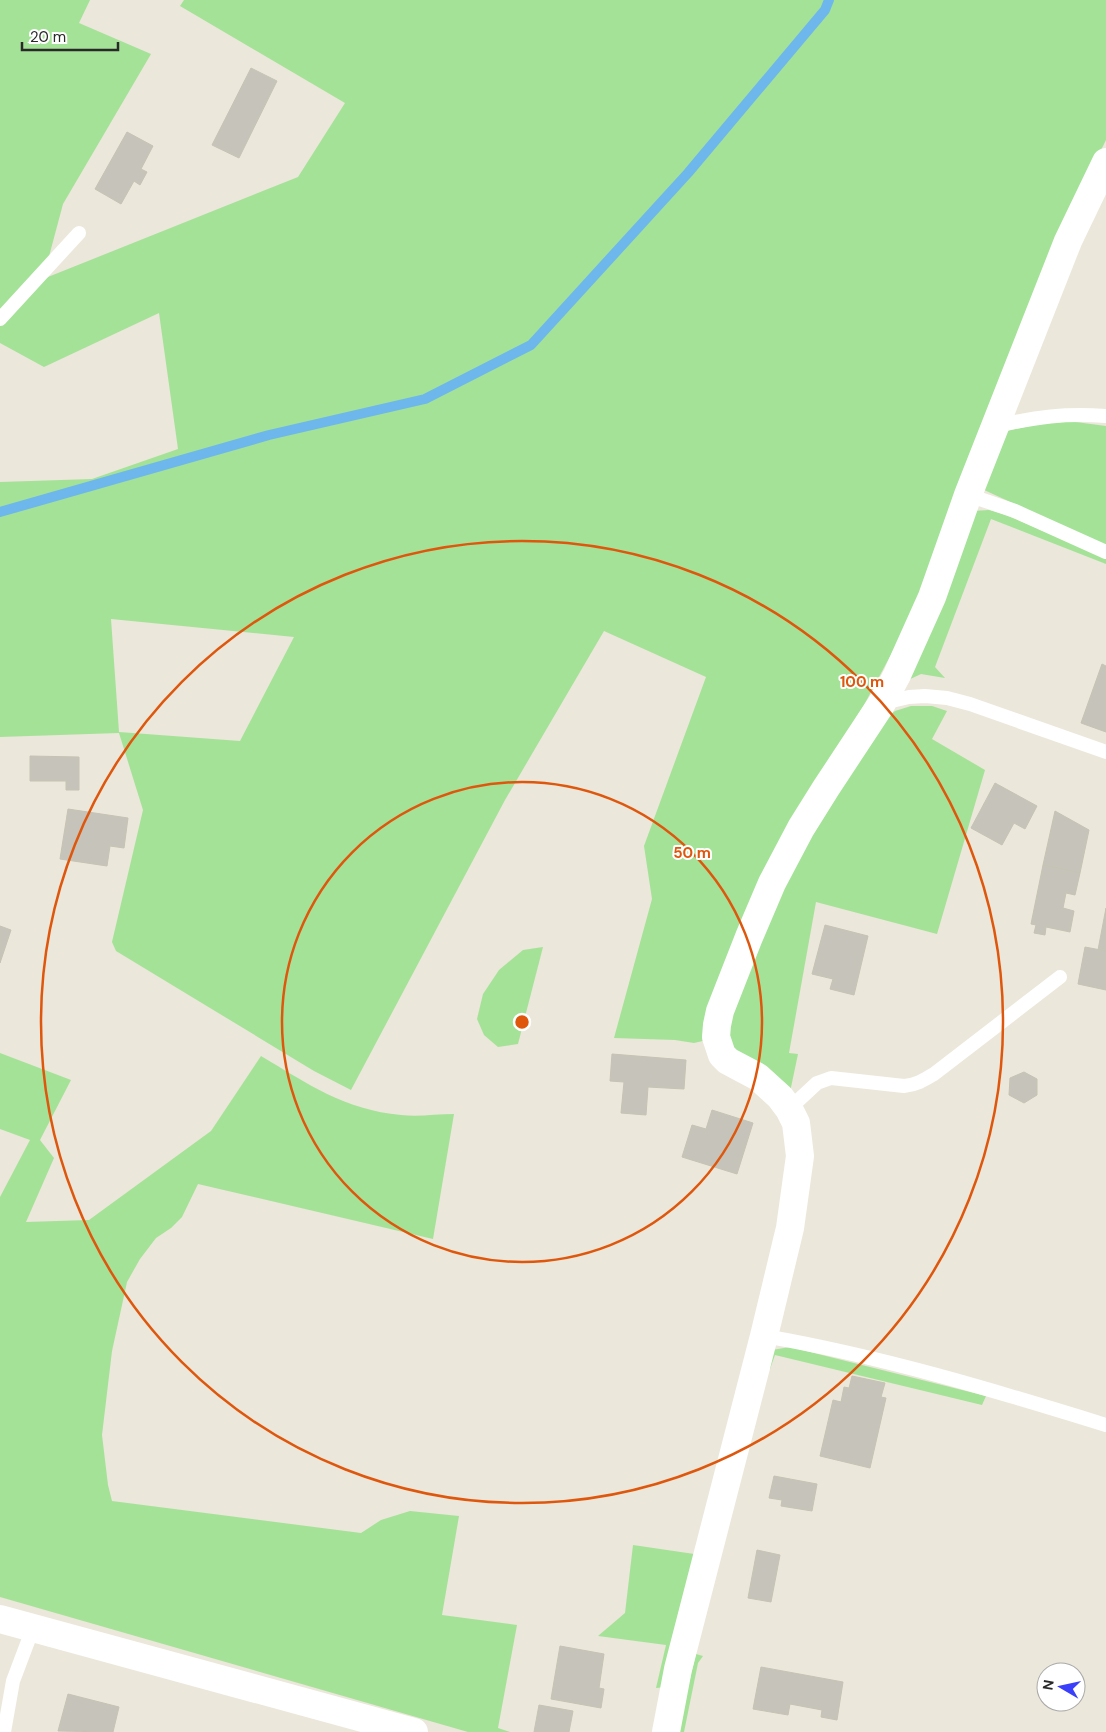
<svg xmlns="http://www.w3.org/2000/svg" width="1106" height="1732" font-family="'DM Sans',sans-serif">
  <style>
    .green { fill: #a4e297; fill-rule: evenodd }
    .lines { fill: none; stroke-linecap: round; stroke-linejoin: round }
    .stream { stroke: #6db7ed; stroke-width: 10 }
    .building { fill: #c6c3ba; stroke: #c6c3b4 }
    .service { stroke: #fff; stroke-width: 14 }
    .minor { stroke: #fff; stroke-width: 28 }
    .tertiary { stroke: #fff; stroke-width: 28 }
    .ring { fill: none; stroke: #de570d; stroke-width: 2.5 }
    .centre { fill: #de570d; stroke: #fff; stroke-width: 2.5 }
    .ring-label { font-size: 15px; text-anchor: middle; font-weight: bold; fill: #de570d; stroke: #fff; stroke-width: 4; stroke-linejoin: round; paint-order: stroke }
  </style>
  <rect width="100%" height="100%" fill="#ebe7da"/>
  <g class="green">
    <path d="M0 0H90L79 23 151 54 63 204 43 279 298 177 345 103 180 6 184 0H1106V140L1062 229 910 619 864 705 809 794 707 1040 694 1043 675 1040 614 1038 652 899 644 846 706 677 604 631 505 800 351 1090 314 1071 116 951 112 942 143 810 119 733 0 737V482L92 479 178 449 159 313 44 367 0 343ZM111 619 294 637 240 741 119 732Z"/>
    <polygon points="1068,421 1106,426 1106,546 982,489 1003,432 1034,425"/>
    <polygon points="989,510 1006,515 1106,558 1106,564 991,519 935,667 945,678 921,674 904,682 973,511"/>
    <polygon points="911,706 932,706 947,711 932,739 985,770 937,934 816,902 789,1053 798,1054 790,1092 746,1062 729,1042 730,1016 777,893 879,723 895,711"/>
    <polygon points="543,947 518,1044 498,1047 484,1035 477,1019 483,994 499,970 523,950"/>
    <path d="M0 1053 71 1080 40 1140 54 1158 26 1222 89 1220 211 1131 261 1056C308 1084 345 1110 401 1115 418 1117 437 1114 454 1114L433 1239 198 1184 182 1217 171 1228 156 1238 140 1259 127 1282 112 1351 102 1435 108 1485 112 1501 361 1533 381 1520 410 1511 459 1516 442 1615 517 1625 498 1728 510 1732H468L0 1597V1197L30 1140 0 1129Z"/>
    <polygon points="790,1347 986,1396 982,1405 775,1355 770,1369 766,1366 772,1350"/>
    <polygon points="633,1545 701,1555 666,1687 656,1688 666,1645 598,1636 625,1613"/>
    <polygon points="696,1654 703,1656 698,1663 684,1732 677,1732"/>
  </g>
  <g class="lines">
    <polyline class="stream" points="0,512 269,435 425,399 531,345 688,173 825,10 829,0"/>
  </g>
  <g class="building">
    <polygon points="251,68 277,81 239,158 212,145"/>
    <polygon points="127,132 153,146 141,169 147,172 140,185 134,181 121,204 95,189"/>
    <polygon points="1102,664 1106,666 1106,732 1081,723"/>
    <polygon points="30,756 79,757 79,790 66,790 66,781 30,781"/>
    <polygon points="995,783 1037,806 1025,829 1014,823 1002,845 971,828"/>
    <polygon points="68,809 128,818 124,848 110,846 107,866 60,859"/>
    <polygon points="1055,811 1089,830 1080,873 1043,865"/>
    <polygon points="1043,865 1080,873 1075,895 1066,893 1063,908 1074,911 1070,932 1046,927 1045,935 1034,933 1036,925 1031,924"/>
    <polygon points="1106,908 1106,951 1098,950"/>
    <polygon points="825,925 868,936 854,995 830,989 833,979 812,974"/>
    <polygon points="0,926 11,930 0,963"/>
    <polygon points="1085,947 1106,951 1106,990 1078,984"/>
    <polygon points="612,1054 686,1060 684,1089 648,1087 646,1115 621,1113 624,1082 610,1081"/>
    <polygon points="1024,1072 1037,1079 1037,1095 1024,1103 1009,1095 1010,1078"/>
    <polygon points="712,1110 753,1123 737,1174 682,1157 692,1125 706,1129"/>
    <polygon points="852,1376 885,1383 881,1397 886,1398 870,1468 820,1456 833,1400 841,1402 844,1387 849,1388"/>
    <polygon points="774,1476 817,1484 812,1511 781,1506 782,1500 769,1498"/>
    <polygon points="757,1550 780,1555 771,1602 748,1598"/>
    <polygon points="560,1646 604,1654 599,1688 604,1689 601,1708 551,1699"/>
    <polygon points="761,1667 843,1682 837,1720 821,1717 822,1710 790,1704 788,1715 753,1709"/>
    <polygon points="68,1694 119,1707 113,1732 58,1731"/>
    <polygon points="539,1705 573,1711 569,1732 534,1732"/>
  </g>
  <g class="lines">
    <g class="service">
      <polyline points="0,319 79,233"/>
      <path d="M996 426C1036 417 1065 413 1106 416"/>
      <polyline points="968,495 1015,511 1106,552"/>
      <polyline points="883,703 909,697 925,696 947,698 970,704 1106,752"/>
      <path d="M789 1109 817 1083 831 1078 904 1086C916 1085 924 1080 934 1074L1060 977"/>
      <path d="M764 1336C880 1356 993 1390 1106 1425"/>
      <polyline points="4,1732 13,1681 33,1628"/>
    </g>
    <polyline class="minor" points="666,1732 678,1669 764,1336 790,1228 800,1156 796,1123 789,1109 780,1097 758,1077 728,1061 722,1055 716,1037 717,1025 720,1011 749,937 772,883 801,828 826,788 882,703 897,675 932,597 968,495 1068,241 1106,162"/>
    <polyline class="tertiary" points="0,1619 414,1732"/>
  </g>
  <g class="ring">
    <circle cx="522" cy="1022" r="240"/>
    <circle cx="522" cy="1022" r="481"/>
  </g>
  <circle cx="522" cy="1022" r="8" class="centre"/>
  <g class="ring-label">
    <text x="862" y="687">100 m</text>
    <text x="692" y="858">50 m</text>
  </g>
  <g transform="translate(1061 1687) rotate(279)"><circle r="24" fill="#ffffff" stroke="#a9a9a9"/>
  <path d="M0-4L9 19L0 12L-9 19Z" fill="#3a3ff9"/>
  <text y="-8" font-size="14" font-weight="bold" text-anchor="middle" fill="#292929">N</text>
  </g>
  <path d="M22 42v8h96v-8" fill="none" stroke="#292929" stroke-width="2.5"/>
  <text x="30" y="42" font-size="15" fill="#292929" stroke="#ffffff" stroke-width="4" paint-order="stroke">20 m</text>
</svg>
